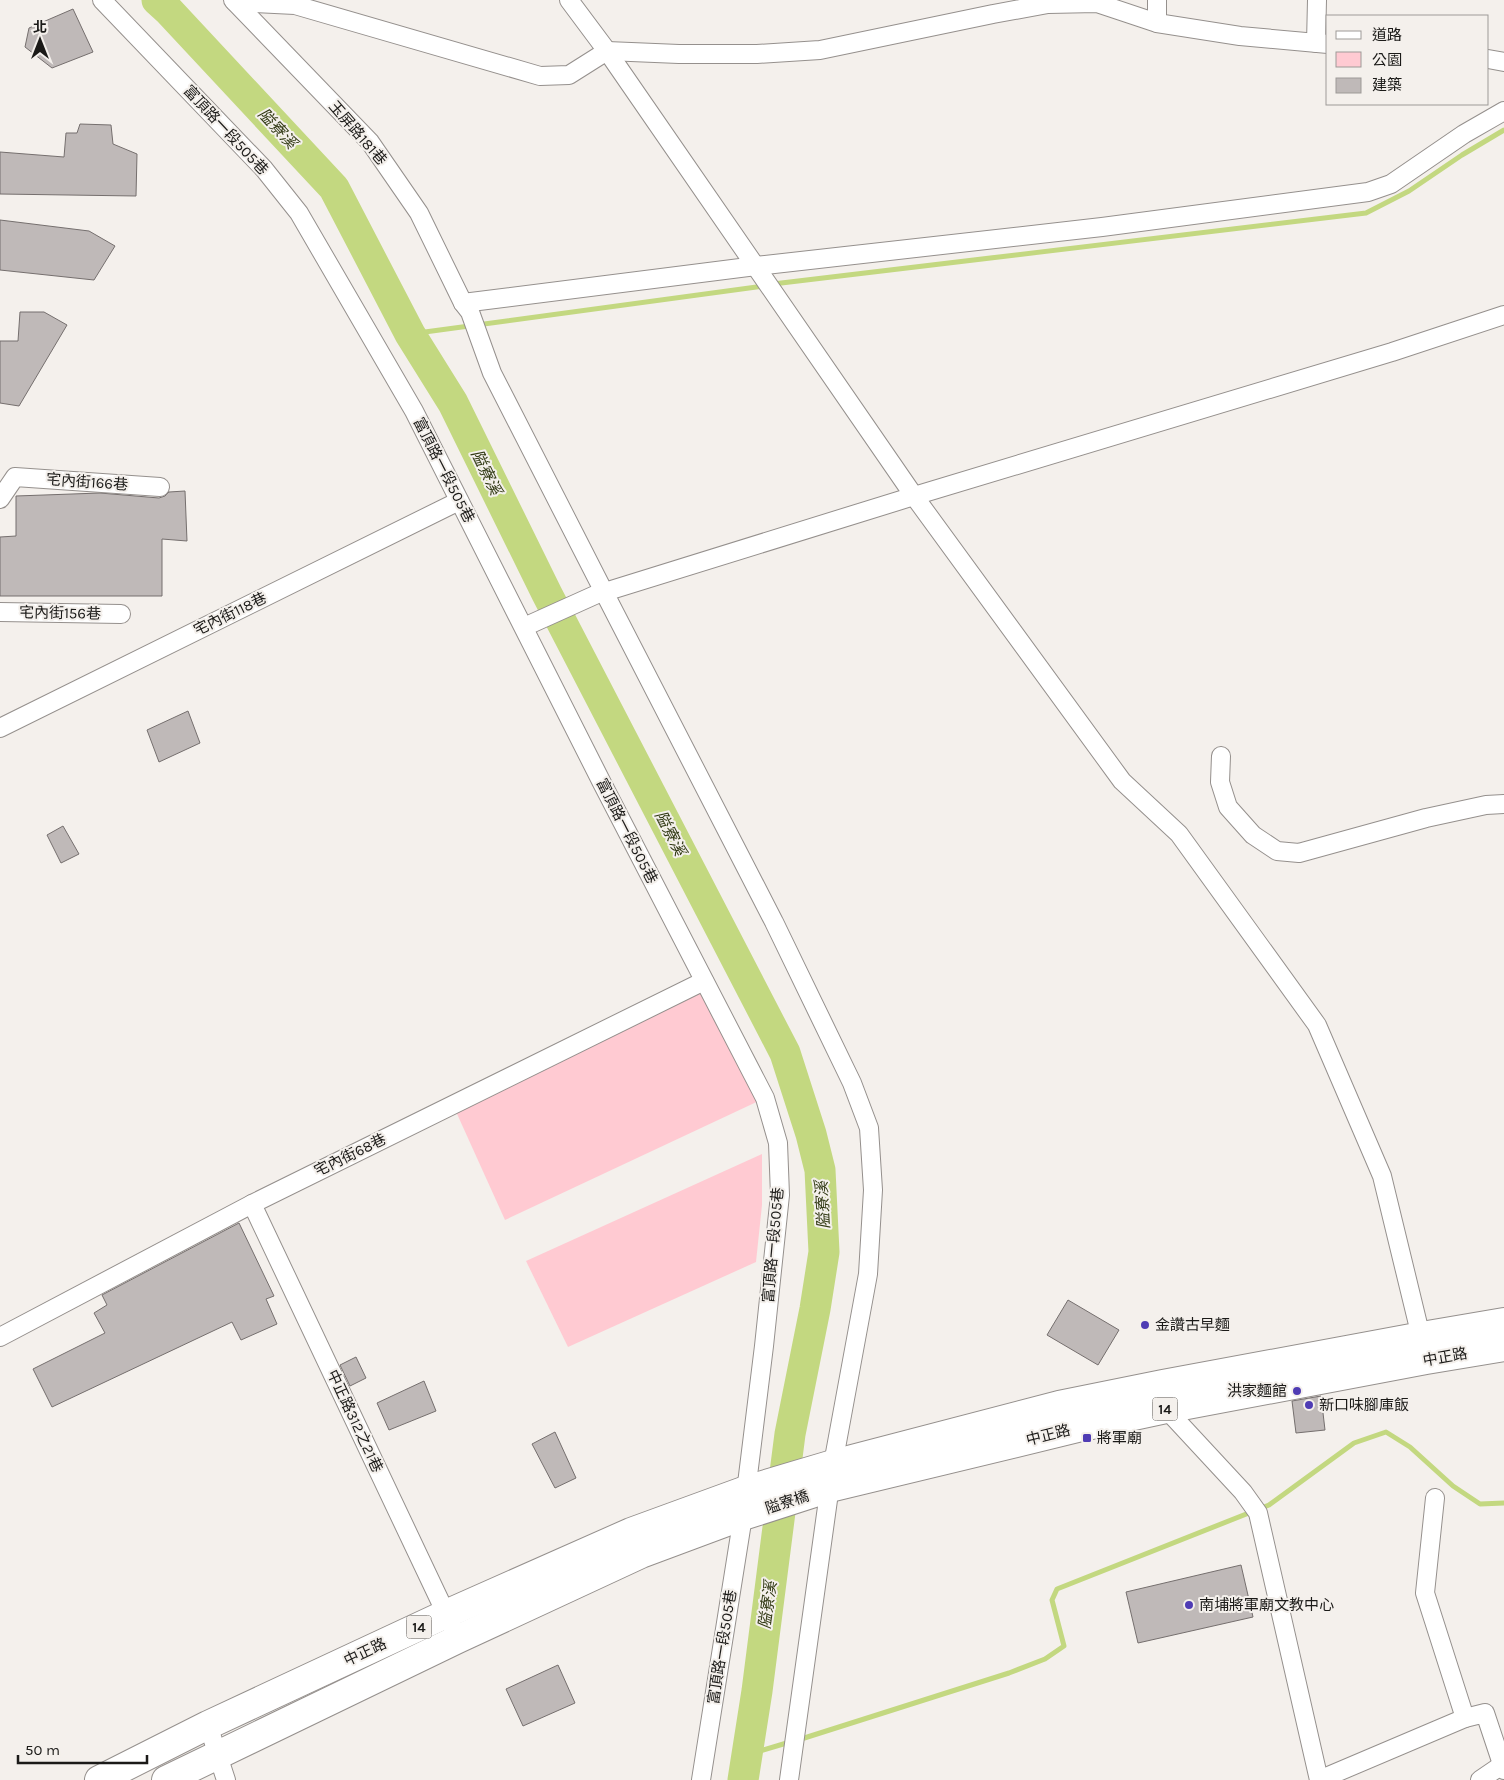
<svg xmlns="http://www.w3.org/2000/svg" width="1504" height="1780" font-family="Karla,'Noto Sans TC',sans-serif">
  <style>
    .green { fill: #ffcad2 }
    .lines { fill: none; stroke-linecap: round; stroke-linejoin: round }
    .stream { stroke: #c3d880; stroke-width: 5 }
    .river { stroke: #c3d880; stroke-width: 31 }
    .building { fill: #bfb9b8; stroke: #756f6e }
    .minor-casing { stroke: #95908d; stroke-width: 20 }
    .primary-casing { stroke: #95908d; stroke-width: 30 }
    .minor { stroke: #fff; stroke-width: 18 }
    .primary { stroke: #fff; stroke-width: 28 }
    .poi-dot { fill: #4f3cb4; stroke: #f4f0ec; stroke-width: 2 }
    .labels { text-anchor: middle; stroke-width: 4; stroke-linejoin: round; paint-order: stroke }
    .shield { fill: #f4f0ec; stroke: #5c5a58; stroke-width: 1 }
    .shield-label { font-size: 14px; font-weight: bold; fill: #1b1a18 }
    .street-label { font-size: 15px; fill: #1b1a18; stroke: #f4f0ec }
    .poi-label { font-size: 15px; fill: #1b1a18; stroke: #f4f0ec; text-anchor: start }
    .water-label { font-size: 16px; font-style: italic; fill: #333b16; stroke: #f4f0ec }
  </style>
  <rect width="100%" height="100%" fill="#f4f0ec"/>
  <g class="green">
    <polygon points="699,983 765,1098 505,1220 453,1105"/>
    <polygon points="762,1154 762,1205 756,1262 568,1347 526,1261"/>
  </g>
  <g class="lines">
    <g class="stream">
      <polyline points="773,284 1366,213 1409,191 1462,155 1504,130"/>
      <polyline points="410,334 764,286"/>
      <polyline points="798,1740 1009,1673 1045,1659 1064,1646 1052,1600 1057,1589 1269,1505 1354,1443 1386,1432 1410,1447 1453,1486 1480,1504 1504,1503"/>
      <polyline points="747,1755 790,1742"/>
    </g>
    <polyline class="river" points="157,0 168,10 334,188 410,334 453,403 547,594 785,1053 811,1134 820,1170 824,1252 815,1309 790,1434 757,1691 743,1780"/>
  </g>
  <g class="building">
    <polygon points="73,9 93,52 52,68 25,47 29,28"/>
    <polygon points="80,124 111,125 113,144 137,154 136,196 0,194 0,152 64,157 66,133 77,133"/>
    <polygon points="0,220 89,231 115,246 94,280 0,270"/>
    <polygon points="20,312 44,312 67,325 19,406 0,403 0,341 18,341"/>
    <polygon points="185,491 187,541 162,539 162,596 0,596 0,537 16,536 16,496 100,493 159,498 165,496 169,492"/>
    <polygon points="188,711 200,743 159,762 147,730"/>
    <polygon points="63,826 79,854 61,863 47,835"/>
    <polygon points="239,1223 274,1296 266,1299 277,1324 241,1340 232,1322 52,1407 33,1369 105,1333 94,1313 107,1305 102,1295"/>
    <polygon points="1068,1300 1119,1330 1098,1365 1047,1335"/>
    <polygon points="356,1357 366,1378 350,1386 340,1365"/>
    <polygon points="424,1381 436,1411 389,1430 377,1403"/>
    <polygon points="1321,1396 1325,1430 1296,1433 1292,1401"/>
    <polygon points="555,1432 576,1478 555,1488 532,1444"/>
    <polygon points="1241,1565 1253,1617 1138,1643 1126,1592"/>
    <polygon points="558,1665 575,1703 523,1726 506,1689"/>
  </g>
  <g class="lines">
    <g class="minor-casing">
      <g id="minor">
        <polyline points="102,0 264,169 299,213 414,411 602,783 765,1098 778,1143 780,1195 764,1346 743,1516 701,1780"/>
        <polyline points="233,0 370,142 419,213 463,303 470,312 492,373 604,592 774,922 852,1083 869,1128 873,1190 868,1274 833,1464 789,1780"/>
        <polyline points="569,0 607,51 914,496 1122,781 1179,834 1317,1025 1382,1176 1423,1345"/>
        <polyline points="235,2 295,5 540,76 569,75 607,51 679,54 757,54 820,50 993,14 1048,4 1097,3 1157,23 1240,36 1328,44"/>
        <polyline points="1157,23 1157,0"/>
        <polyline points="1316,43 1317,0"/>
        <polyline points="1488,59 1504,62"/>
        <polyline points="463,303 756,266 1102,227 1368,192 1391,184 1464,134 1504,111"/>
        <polyline points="0,499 15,477 160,487"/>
        <polyline points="0,612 121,614"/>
        <polyline points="524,627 595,595 914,496 1392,352 1504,315"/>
        <polyline points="0,728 459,501"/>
        <polyline points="1221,756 1220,782 1228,807 1253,835 1277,851 1299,853 1426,818 1486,805 1504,804"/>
        <polyline points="252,1204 458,1639"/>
        <polyline points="0,1337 252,1204 704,981"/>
        <polyline points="1166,1402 1166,1409 1243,1492 1258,1513 1319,1780"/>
        <polyline points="1435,1498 1425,1593 1465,1718 1485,1713 1504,1770"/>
        <polyline points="208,1725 226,1780"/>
        <polyline points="1319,1780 1465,1718"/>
        <polyline points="1480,1780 1502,1765"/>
      </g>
    </g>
    <g class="primary-casing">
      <g id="primary">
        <polyline points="99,1780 208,1725 446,1614 631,1532 746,1490 833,1464 1059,1405 1163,1384 1422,1336 1504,1322"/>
        <polyline points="166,1780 458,1639 641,1554 743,1516 830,1488 1082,1427 1166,1409 1426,1360 1504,1347"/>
      </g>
    </g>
    <use href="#minor" class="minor"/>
    <use href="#primary" class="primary"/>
  </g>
  <g class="poi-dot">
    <circle cx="1145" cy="1325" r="5"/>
    <circle cx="1297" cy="1391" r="5"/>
    <circle cx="1309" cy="1405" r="5"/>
    <rect x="1082" y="1433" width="10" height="10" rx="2.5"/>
    <circle cx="1189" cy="1605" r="5"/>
  </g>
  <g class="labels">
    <g class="shield">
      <rect x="1152.5" y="1397.5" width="25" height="23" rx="4"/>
      <rect x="406.5" y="1615.5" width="25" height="23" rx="4"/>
    </g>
    <g class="shield-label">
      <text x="1165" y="1414">14</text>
      <text x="419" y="1632">14</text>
    </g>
    <g class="street-label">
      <text transform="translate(226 130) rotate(47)" y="5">富頂路一段505巷</text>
      <text transform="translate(358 133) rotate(49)" y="5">玉屏路181巷</text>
      <text transform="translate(444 470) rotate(63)" y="5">富頂路一段505巷</text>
      <text transform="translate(87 482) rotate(4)" y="5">宅內街166巷</text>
      <text transform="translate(60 613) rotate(1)" y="5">宅內街156巷</text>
      <text transform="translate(230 614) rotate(-26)" y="5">宅內街118巷</text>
      <text transform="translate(627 831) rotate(63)" y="5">富頂路一段505巷</text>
      <text transform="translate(350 1155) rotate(-26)" y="5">宅內街68巷</text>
      <text transform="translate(773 1245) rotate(-85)" y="5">富頂路一段505巷</text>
      <text transform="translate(1445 1357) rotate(-10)" y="5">中正路</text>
      <text transform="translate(355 1421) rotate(65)" y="5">中正路312之21巷</text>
      <text transform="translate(1048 1435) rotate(-14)" y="5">中正路</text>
      <text transform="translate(787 1502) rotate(-18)" y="5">隘寮橋</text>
      <text transform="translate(722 1647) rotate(-81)" y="5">富頂路一段505巷</text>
      <text transform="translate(365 1652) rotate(-25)" y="5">中正路</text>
    </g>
    <g class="poi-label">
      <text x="1155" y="1330">金讚古早麵</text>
      <text x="1287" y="1396" text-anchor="end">洪家麵館</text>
      <text x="1319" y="1410">新口味腳庫飯</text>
      <text x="1097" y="1443">將軍廟</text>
      <text x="1199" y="1610">南埔將軍廟文教中心</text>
    </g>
    <g class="water-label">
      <text transform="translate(278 128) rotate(47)" y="6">隘寮溪</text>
      <text transform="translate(487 472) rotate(64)" y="6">隘寮溪</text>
      <text transform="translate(671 833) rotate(63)" y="6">隘寮溪</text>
      <text transform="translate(822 1205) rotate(-93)" y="6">隘寮溪</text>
      <text transform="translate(767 1605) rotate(-82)" y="6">隘寮溪</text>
    </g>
  </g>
  <rect x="1326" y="15" width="162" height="90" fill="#f4f0ec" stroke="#9d9a97"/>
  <rect x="1336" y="31" width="25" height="8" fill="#ffffff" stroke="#9d9a97"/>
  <text x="1372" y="40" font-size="15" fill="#1b1a18">道路</text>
  <rect x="1336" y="52" width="25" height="15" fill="#ffcad2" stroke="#9d9a97"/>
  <text x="1372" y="65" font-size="15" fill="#1b1a18">公園</text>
  <rect x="1336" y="78" width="25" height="15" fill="#bfb9b8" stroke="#9d9a97"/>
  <text x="1372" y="90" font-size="15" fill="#1b1a18">建築</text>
  <g transform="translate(40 40)" stroke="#f4f0ec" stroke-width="4" paint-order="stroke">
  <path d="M0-4L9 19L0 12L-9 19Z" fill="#1b1a18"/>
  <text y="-8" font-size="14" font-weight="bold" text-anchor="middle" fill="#1b1a18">北</text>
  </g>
  <path d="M18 1755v8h129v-8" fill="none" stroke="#1b1a18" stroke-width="2.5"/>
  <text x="25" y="1755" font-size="15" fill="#1b1a18" stroke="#f4f0ec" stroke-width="4" paint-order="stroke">50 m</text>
</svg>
